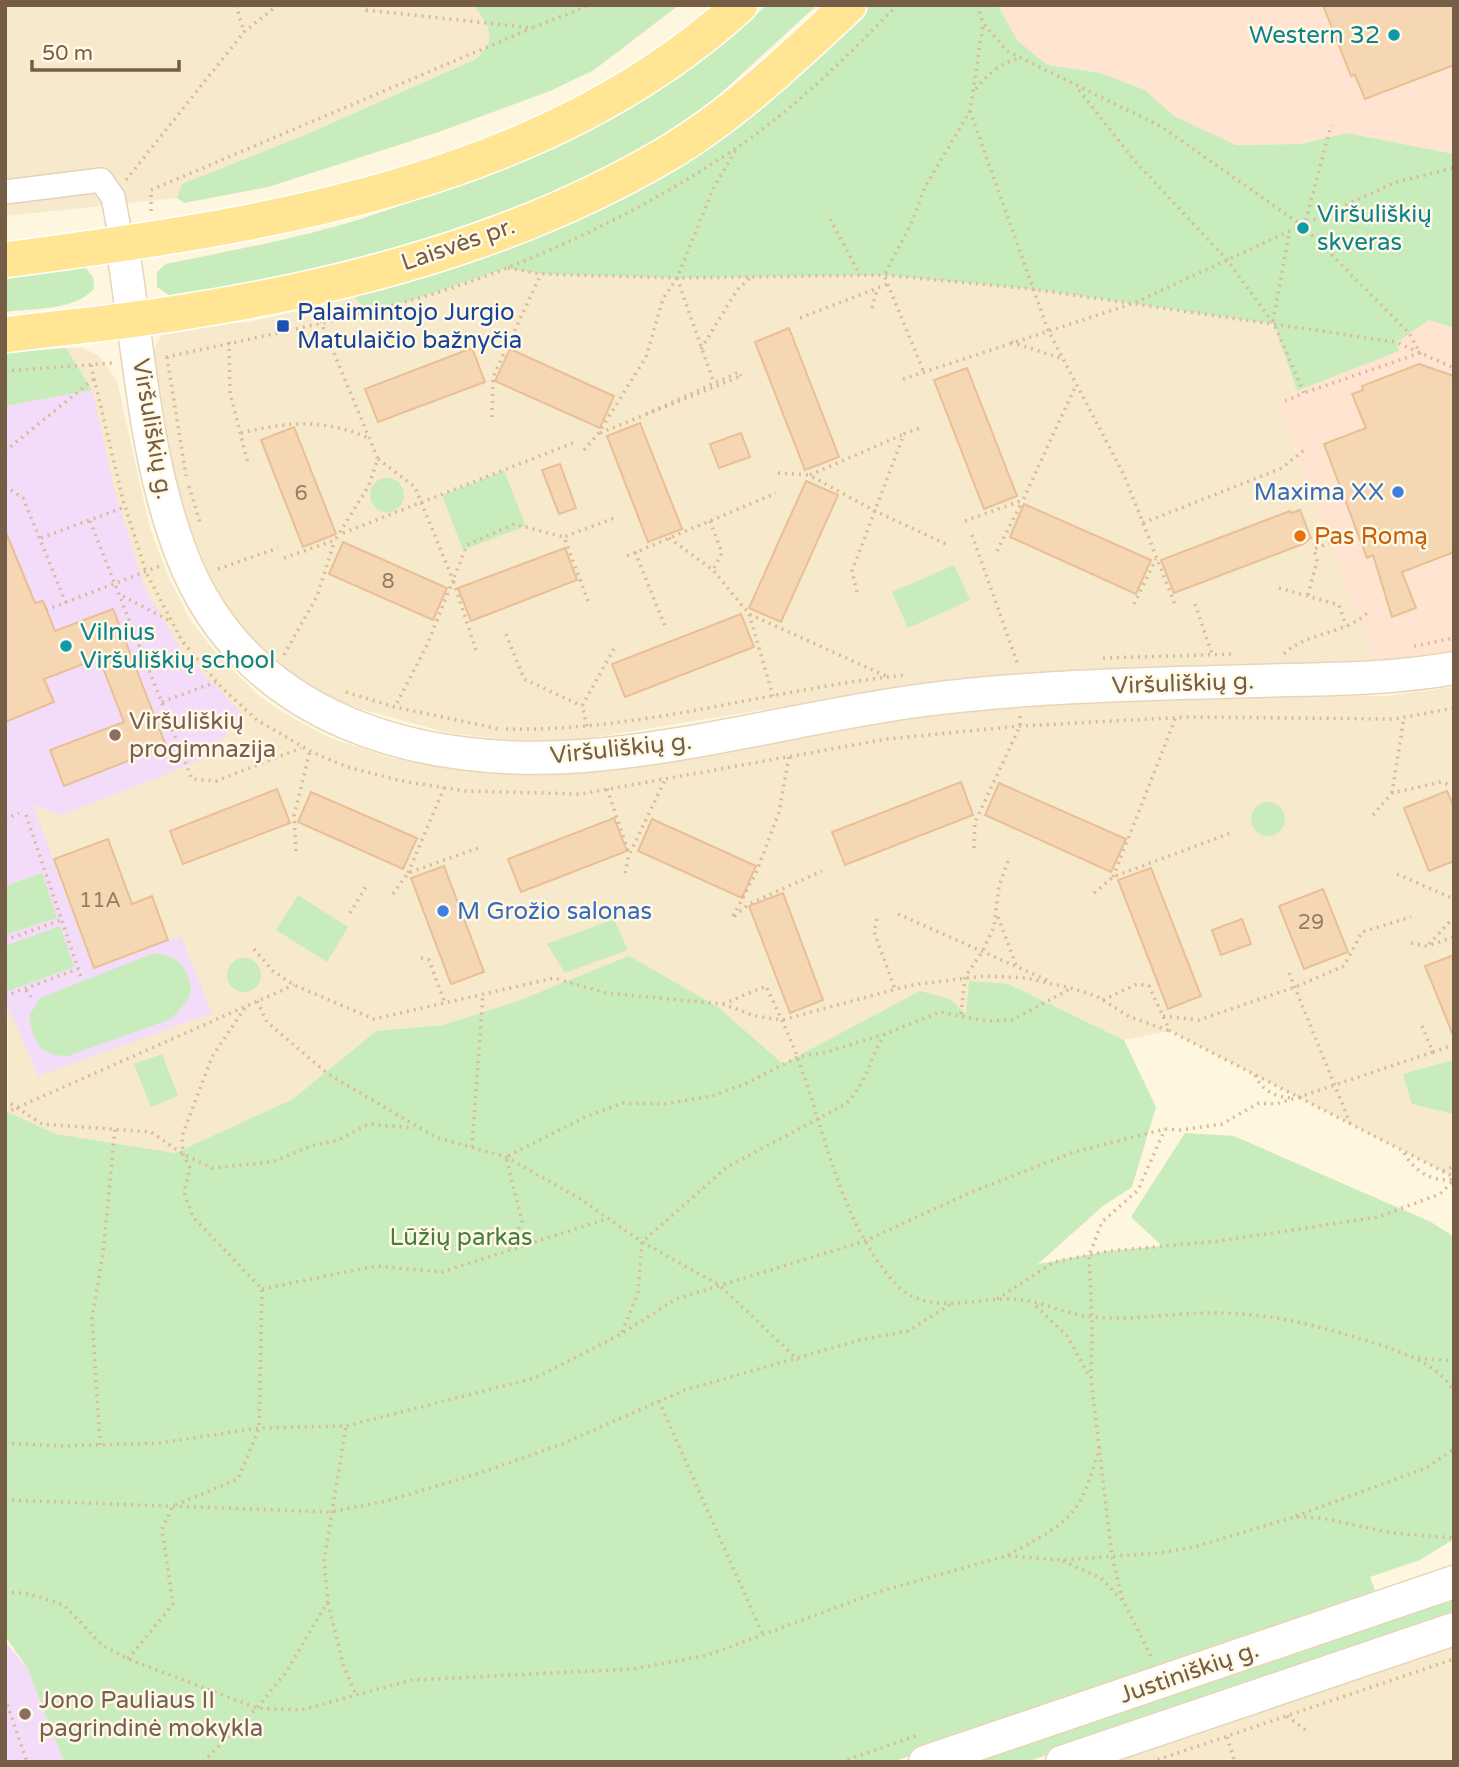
<svg xmlns="http://www.w3.org/2000/svg" width="1459" height="1767" font-family="'Varela Round',sans-serif">
  <style>
    .residential { fill: #f6e9cc }
    .commercial { fill: #ffe5d1 }
    .education { fill: #f3dcfa }
    .green { fill: #c9ecbc }
    .building { fill: #f5d7b4; stroke: #e9bf93; stroke-width: 2 }
    .lines { fill: none; stroke-linecap: round; stroke-linejoin: round }
    .street-casing { stroke: #e2d2ba; stroke-width: 26 }
    .secondary-casing { stroke: #e8d5b8; stroke-width: 35 }
    .primary-casing { stroke: #fff; stroke-width: 38 }
    .path { stroke: #daba98; stroke-width: 3.5; stroke-dasharray: 2 5; stroke-linecap: butt }
    .street { stroke: #fff; stroke-width: 23 }
    .secondary { stroke: #fff; stroke-width: 32 }
    .primary { stroke: #ffe594; stroke-width: 35 }
    .culture-dot { fill: #0f9aa8; stroke: #fff9e6; stroke-width: 2.5 }
    .transit-dot { fill: #1a4fb4; stroke: #fff9e6; stroke-width: 2.5 }
    .shop-dot { fill: #3f7fe0; stroke: #fff9e6; stroke-width: 2.5 }
    .food-dot { fill: #e8710a; stroke: #fff9e6; stroke-width: 2.5 }
    .education-dot { fill: #8d6e63; stroke: #fff9e6; stroke-width: 2.5 }
    .labels { text-anchor: middle; stroke-width: 5; stroke-linejoin: round; paint-order: stroke }
    .number-label { font-size: 21px; fill: #967c61 }
    .culture-label { font-size: 24px; fill: #0d838f; stroke: #fff9e6; text-anchor: start }
    .street-label { font-size: 24px; fill: #765d45; stroke: #fff9e6 }
    .transit-label { font-size: 24px; fill: #164399; stroke: #fff9e6; text-anchor: start }
    .shop-label { font-size: 24px; fill: #366cbe; stroke: #fff9e6; text-anchor: end }
    .food-label { font-size: 24px; fill: #c56008; stroke: #fff9e6; text-anchor: start }
    .education-label { font-size: 24px; fill: #785e54; stroke: #fff9e6; text-anchor: start }
    .park-label { font-size: 24px; fill: #467d3c; stroke: #fff9e6 }
  </style>
  <rect width="100%" height="100%" fill="#fef6df"/>
  <g class="residential">
    <polygon points="5,5 474,5 491,33 489,46 476,59 305,135 182,184 177,198 5,216"/>
    <polygon points="506,268 541,274 677,278 884,275 1032,289 1274,324 1297,391 1278,405 1376,665 1060,671 915,685 577,740 522,741 448,733 340,703 293,677 242,629 219,598 184,513 168,455 152,368 154,349 161,336 174,325 202,318 229,323 248,322 332,303 351,293 410,301"/>
    <polygon points="66,348 83,348 98,355 117,381 149,525 167,574 189,618 215,652 258,695 282,712 330,738 392,758 478,772 581,772 650,763 922,714 1063,702 1192,697 1388,696 1454,687 1454,1177 1170,1031 1124,1040 1010,984 1007,1017 798,1057 783,1064 718,1007 518,1001 443,1025 376,1031 293,1099 175,1153 56,1134 8,1112 5,406 92,390"/>
    <polygon points="1454,1639 1454,1762 1093,1762"/>
  </g>
  <g class="commercial">
    <polygon points="998,5 1454,5 1454,154 1347,133 1301,144 1236,145 1174,116 1145,90 1101,73 1047,66 1017,40"/>
    <polygon points="1429,320 1454,328 1454,652 1376,665 1278,404 1297,391 1399,351 1396,342"/>
  </g>
  <g class="education">
    <polygon points="92,390 116,497 145,588 181,650 243,715 207,756 189,765 62,815 33,805 93,969 181,936 212,1013 38,1076 10,1011 5,1009 5,406"/>
    <polygon points="5,1642 27,1667 64,1762 5,1762"/>
  </g>
  <g class="green">
    <path d="M474 5H679L594 70 550 91 439 132 268 187 184 203 177 198 182 184 305 135 476 59C499 37 489 29 474 5Z"/>
    <path d="M767 5H817L698 114 647 150 514 212 332 269 173 298 157 287V272L166 264C233 250 302 238 367 217 507 170 657 105 767 5Z"/>
    <polygon points="866,5 998,5 1017,40 1047,65 1101,73 1145,90 1174,116 1236,145 1301,144 1347,133 1454,154 1454,328 1429,320 1397,342 1399,351 1297,391 1274,324 1032,289 884,275 677,278 541,274 506,268 410,301 366,311 351,293 525,236"/>
    <path d="M76 265 86 268 93 277 94 289C73 311 34 308 5 312V274Z"/>
    <polygon points="66,348 92,390 5,406 5,353"/>
    <polygon points="504,471 526,526 463,550 442,495"/>
    <circle cx="387" cy="495" r="17"/>
    <polygon points="954,565 970,600 908,628 892,592"/>
    <circle cx="1268" cy="819" r="17"/>
    <polygon points="42,873 57,918 5,935 5,886"/>
    <polygon points="298,895 348,927 327,962 276,930"/>
    <polygon points="614,919 628,950 565,973 547,944"/>
    <polygon points="60,926 74,967 5,992 5,946"/>
    <path d="M154 953C178 955 189 968 191 991L188 1000 171 1019 68 1056 53 1055 41 1048 33 1035 29 1016 40 998Z"/>
    <polygon points="629,956 718,1007 783,1064 920,991 950,999 966,1014 969,981 1009,984 1124,1040 1156,1107 1132,1187 1103,1206 1038,1264 1109,1251 1162,1246 1131,1217 1185,1133 1234,1136 1431,1222 1454,1237 1454,1539 1420,1560 1370,1577 1375,1590 1346,1608 892,1762 64,1762 27,1667 5,1636 5,1107 8,1112 56,1134 175,1153 293,1099 376,1031 443,1025 518,1001"/>
    <circle cx="244" cy="975" r="17"/>
    <polygon points="162,1054 178,1096 151,1107 134,1064"/>
    <polygon points="1454,1060 1454,1114 1412,1104 1403,1074"/>
    <polygon points="1454,1595 1454,1618 1026,1762 962,1762"/>
  </g>
  <g class="building">
    <polygon points="1323,5 1454,5 1454,65 1365,99 1355,75 1351,76"/>
    <polygon points="789,328 839,457 805,470 755,342"/>
    <polygon points="472,348 485,382 378,422 365,389"/>
    <polygon points="510,349 614,396 600,428 495,381"/>
    <polygon points="1419,364 1454,376 1454,552 1402,572 1416,608 1392,617 1373,555 1367,558 1324,444 1366,428 1352,394 1363,390 1362,386"/>
    <polygon points="967,368 1017,496 984,509 934,380"/>
    <polygon points="640,423 682,529 648,542 607,436"/>
    <polygon points="294,427 336,534 303,547 261,440"/>
    <polygon points="741,433 750,457 719,468 710,444"/>
    <polygon points="560,464 576,508 559,514 542,470"/>
    <polygon points="806,481 838,495 781,622 749,608"/>
    <polygon points="1024,504 1151,560 1136,594 1010,537"/>
    <polygon points="1300,510 1311,538 1303,544 1174,593 1161,560 1290,511 1291,513"/>
    <polygon points="5,530 35,603 43,601 55,631 113,609 166,746 64,786 50,750 124,722 99,658 44,679 54,702 5,722"/>
    <polygon points="343,542 447,588 433,620 329,574"/>
    <polygon points="565,548 577,580 471,621 458,588"/>
    <polygon points="741,614 754,647 625,697 612,664"/>
    <polygon points="961,782 973,815 845,865 832,832"/>
    <polygon points="999,783 1126,839 1111,872 985,815"/>
    <polygon points="277,789 290,823 183,864 170,831"/>
    <polygon points="1447,791 1454,807 1454,861 1429,871 1404,808"/>
    <polygon points="311,792 417,838 403,869 298,822"/>
    <polygon points="614,818 627,851 521,892 508,859"/>
    <polygon points="652,819 756,866 742,898 638,851"/>
    <polygon points="108,839 132,904 152,896 168,940 94,968 54,859"/>
    <polygon points="444,866 484,972 451,984 411,878"/>
    <polygon points="1151,868 1201,996 1168,1009 1118,880"/>
    <polygon points="1323,889 1348,952 1304,969 1279,906"/>
    <polygon points="783,893 823,1000 790,1013 749,906"/>
    <polygon points="1242,919 1251,944 1221,955 1212,930"/>
    <polygon points="1454,955 1454,1035 1453,1035 1425,966"/>
  </g>
  <g class="lines">
    <g class="street-casing">
      <polyline id="street" points="5,192 101,180 113,197 122,244"/>
    </g>
    <g class="secondary-casing">
      <g id="secondary">
        <path d="M122 244C139 348 144 459 183 558 248 722 422 768 583 756 698 747 810 715 924 700 1033 686 1142 684 1252 681 1319 679 1387 680 1454 668"/>
        <polyline points="925,1762 1454,1582"/>
        <polyline points="1062,1762 1454,1629"/>
      </g>
    </g>
    <g class="primary-casing">
      <g id="primary">
        <path d="M5 260C261 226 541 186 740 5"/>
        <path d="M5 335C65 327 125 322 184 312 349 286 519 241 665 155 733 115 791 59 849 5"/>
      </g>
    </g>
    <g class="path">
      <polyline points="236,5 244,32"/>
      <polyline points="361,5 366,10 532,28 590,5"/>
      <polyline points="977,5 983,23 1007,51 1162,127 1304,227 1409,333 1420,353 1304,393"/>
      <path d="M976 89C986 75 1001 63 1017 59"/>
      <polyline points="1079,90 1134,160 1227,260 1274,324 1304,393 1285,401"/>
      <polyline points="970,111 1048,330 1124,475 1176,607"/>
      <polyline points="126,180 244,32 278,5"/>
      <polyline points="151,211 151,190 532,28"/>
      <polyline points="830,219 860,275"/>
      <polyline points="1304,227 1331,125"/>
      <polyline points="508,268 541,274 677,278 884,275 1032,289 1396,342 1454,368"/>
      <polyline points="677,278 714,383"/>
      <polyline points="872,308 877,290"/>
      <polyline points="800,318 888,284"/>
      <polyline points="1273,321 1289,234"/>
      <polyline points="229,342 230,393 248,463"/>
      <polyline points="1011,342 1063,359"/>
      <polyline points="701,349 737,290 750,278"/>
      <path d="M166 357C246 340 329 323 408 301 516 272 647 210 739 146 796 107 849 55 897 5"/>
      <polyline points="167,357 186,476"/>
      <polyline points="91,365 123,500 146,572 182,641 221,687 257,720 310,751 347,767 402,781 466,791 581,794 887,739 1020,726 1187,717 1395,719 1454,708"/>
      <polyline points="923,370 884,275 911,224 925,187 970,111 983,25"/>
      <polyline points="5,371 113,363"/>
      <polyline points="903,379 1134,303 1396,182 1454,168"/>
      <polyline points="646,414 739,372 741,376"/>
      <polyline points="492,417 493,377 541,274"/>
      <path d="M241 433C287 422 324 418 368 438"/>
      <polyline points="600,433 741,376"/>
      <polyline points="584,450 598,434 646,357 663,299 677,278 713,189 736,150"/>
      <polyline points="5,451 94,379"/>
      <polyline points="378,459 415,487 453,580 427,645 395,707"/>
      <polyline points="778,473 809,475 875,511 948,545"/>
      <polyline points="810,475 904,434"/>
      <polyline points="5,486 23,498 66,603"/>
      <polyline points="189,486 201,526"/>
      <polyline points="90,521 192,779 216,781 301,748"/>
      <polyline points="710,521 722,553 713,570"/>
      <polyline points="965,521 1023,500 1076,385"/>
      <polyline points="1143,523 1282,468 1304,450"/>
      <polyline points="343,533 573,443"/>
      <polyline points="972,535 1018,665"/>
      <polyline points="41,538 125,507"/>
      <polyline points="669,538 713,570 749,614 886,676"/>
      <polyline points="997,551 1022,502"/>
      <polyline points="635,552 665,626"/>
      <polyline points="627,556 776,493"/>
      <polyline points="284,558 335,540 368,487 378,459 321,322"/>
      <polyline points="218,569 278,548"/>
      <polyline points="1279,588 1339,605 1346,626"/>
      <polyline points="857,592 852,571 904,434 923,427"/>
      <polyline points="1308,595 1317,561 1314,549 1339,539"/>
      <polyline points="123,596 168,620"/>
      <polyline points="588,601 564,537 614,518"/>
      <polyline points="1134,604 1156,559"/>
      <polyline points="1195,604 1212,654"/>
      <polyline points="46,610 160,566"/>
      <polyline points="749,614 773,696"/>
      <polyline points="506,634 524,679 582,706"/>
      <polyline points="1414,646 1454,638"/>
      <polyline points="476,650 453,580 467,545 514,524 564,537"/>
      <path d="M1284 654C1308 631 1344 635 1367 613"/>
      <polyline points="284,655 317,596 335,540"/>
      <polyline points="1103,658 1235,654"/>
      <polyline points="346,692 395,707 499,729"/>
      <polyline points="162,702 216,682"/>
      <polyline points="587,726 582,706 616,645"/>
      <path d="M506 729C643 732 773 688 907 675"/>
      <polyline points="789,757 779,812 756,873 732,918 749,904 822,871"/>
      <polyline points="607,789 629,854"/>
      <polyline points="1392,793 1404,717"/>
      <polyline points="26,815 82,980"/>
      <polyline points="1373,815 1392,793 1441,782 1454,786"/>
      <polyline points="5,819 19,813"/>
      <polyline points="974,848 975,822 1020,726 1020,714"/>
      <polyline points="296,851 294,816 310,751"/>
      <polyline points="408,873 444,788"/>
      <polyline points="625,873 629,855 666,778"/>
      <polyline points="1397,874 1454,899"/>
      <polyline points="1113,877 1176,717"/>
      <polyline points="1094,893 1113,877 1233,832"/>
      <polyline points="393,894 408,873 481,847"/>
      <polyline points="350,913 368,883"/>
      <polyline points="898,914 1049,981"/>
      <polyline points="998,917 1016,965"/>
      <polyline points="877,919 874,932 895,989"/>
      <polyline points="5,940 61,920"/>
      <polyline points="1411,943 1427,946 1454,937"/>
      <polyline points="1429,944 1454,917"/>
      <polyline points="254,949 273,971 294,985 374,1019 554,978 606,993 723,1004 755,1016 782,1020 911,985 984,976 1026,978 1071,988 1096,996 1130,1017 1170,1031"/>
      <polyline points="421,958 429,960 445,1003"/>
      <polyline points="1289,973 1350,1123"/>
      <polyline points="26,990 31,997"/>
      <polyline points="5,996 78,969"/>
      <polyline points="1103,1000 1137,984 1149,986 1170,1031 1454,1177"/>
      <polyline points="257,1001 267,1022 328,1074 435,1137 506,1157 579,1198 642,1242 719,1285 798,1360"/>
      <path d="M723 1004 766 986C777 1010 789 1034 798 1059 826 1134 840 1221 894 1282 926 1318 975 1297 1016 1299 1042 1301 1067 1315 1093 1317 1131 1321 1172 1313 1210 1313 1271 1312 1328 1328 1386 1347 1411 1356 1442 1367 1454 1393"/>
      <polyline points="961,1014 965,977 982,952 994,927 999,886 1008,861"/>
      <polyline points="1163,1016 1199,1020 1295,987 1344,966 1362,932 1411,917"/>
      <polyline points="1422,1026 1433,1052 1454,1045"/>
      <path d="M1255 1075C1262 1091 1277 1098 1294 1098"/>
      <polyline points="5,1100 42,1124 151,1132 183,1154 212,1168 272,1162 311,1146 338,1140 369,1124 414,1128"/>
      <polyline points="5,1113 294,985"/>
      <polyline points="472,1147 483,994"/>
      <path d="M1404 1153C1414 1171 1433 1183 1454 1179"/>
      <polyline points="1443,1171 1454,1166"/>
      <polyline points="510,1248 522,1221 506,1157 585,1117 623,1103 664,1104 712,1096 747,1083 798,1057 827,1052 885,1034 940,1012 987,1021 1012,1020 1070,989"/>
      <polyline points="262,1289 376,1266 442,1272 606,1219"/>
      <polyline points="997,1299 1054,1262 1109,1251 1220,1241 1378,1217 1440,1194 1454,1180"/>
      <polyline points="1036,1306 1067,1336 1090,1377"/>
      <path d="M622 1332 638 1293 642 1242 727 1167 846 1104C869 1080 868 1060 885 1034"/>
      <polyline points="1418,1358 1454,1361"/>
      <polyline points="659,1401 762,1633"/>
      <polyline points="5,1443 60,1446 159,1443 259,1428 346,1426 535,1378 621,1334 676,1299 865,1241 969,1193 1074,1152 1165,1129 1181,1130 1222,1124 1259,1103 1276,1104 1299,1097 1433,1052"/>
      <polyline points="100,1445 92,1318 103,1254 115,1129"/>
      <polyline points="5,1500 330,1512 387,1501 486,1471 562,1444 685,1390 860,1340 908,1331 951,1304"/>
      <polyline points="1296,1516 1426,1468 1454,1449"/>
      <path d="M1008 1555C1073 1520 1081 1516 1100 1444"/>
      <polyline points="1063,1561 1101,1578 1122,1600"/>
      <polyline points="5,1592 30,1594 64,1605 102,1645 128,1659 257,1708 301,1710 412,1680 633,1669 708,1655 878,1592 1006,1556 1061,1560 1159,1553 1194,1547 1294,1517 1322,1518 1392,1533 1454,1538"/>
      <polyline points="328,1603 343,1664 356,1695"/>
      <polyline points="1151,1656 1123,1601 1112,1557 1091,1379 1092,1318 1089,1256 1102,1222 1138,1190 1165,1129"/>
      <polyline points="128,1659 173,1604 162,1529 173,1506 238,1479 259,1428 262,1289 193,1217 184,1192 190,1168 183,1154 182,1136 212,1057 246,1006"/>
      <polyline points="5,1698 27,1762"/>
      <polyline points="1287,1716 1308,1732"/>
      <polyline points="1227,1737 1235,1762"/>
      <polyline points="203,1762 257,1708 286,1672 328,1601 324,1561 346,1426"/>
      <polyline points="841,1762 918,1735"/>
      <polyline points="1151,1762 1454,1659"/>
    </g>
    <use href="#street" class="street"/>
    <use href="#secondary" class="secondary"/>
    <use href="#primary" class="primary"/>
  </g>
  <g class="culture-dot">
    <circle cx="1394" cy="35" r="7"/>
    <circle cx="1303" cy="228" r="7"/>
    <circle cx="66" cy="646" r="7"/>
  </g>
  <rect class="transit-dot" x="276" y="319" width="14" height="14" rx="3.5"/>
  <g class="shop-dot">
    <circle cx="1398" cy="492" r="7"/>
    <circle cx="443" cy="911" r="7"/>
  </g>
  <circle class="food-dot" cx="1300" cy="536" r="7"/>
  <g class="education-dot">
    <circle cx="115" cy="735" r="7"/>
    <circle cx="25" cy="1714" r="7"/>
  </g>
  <g class="labels">
    <g class="number-label">
      <text x="301" y="500">6</text>
      <text x="388" y="588">8</text>
      <text x="100" y="907">11A</text>
      <text x="1311" y="929">29</text>
    </g>
    <g class="culture-label">
      <text x="1380" y="43" text-anchor="end">Western 32</text>
      <text x="1317" y="222">Viršuliškių<tspan x="1317" dy="28">skveras</tspan></text>
      <text x="80" y="640">Vilnius<tspan x="80" dy="28">Viršuliškių school</tspan></text>
    </g>
    <g class="street-label">
      <text transform="translate(458 244) rotate(-19)" y="8">Laisvės pr.</text>
      <text transform="translate(153 429) rotate(80)" y="8">Viršuliškių g.</text>
      <text transform="translate(1183 683) rotate(-2)" y="8">Viršuliškių g.</text>
      <text transform="translate(621 748) rotate(-6)" y="8">Viršuliškių g.</text>
      <text transform="translate(1189 1672) rotate(-19)" y="8">Justiniškių g.</text>
    </g>
    <g class="transit-label">
      <text x="297" y="320">Palaimintojo Jurgio<tspan x="297" dy="28">Matulaičio bažnyčia</tspan></text>
    </g>
    <g class="shop-label">
      <text x="1384" y="500">Maxima XX</text>
      <text x="457" y="919" text-anchor="start">M Grožio salonas</text>
    </g>
    <g class="food-label">
      <text x="1314" y="544">Pas Romą</text>
    </g>
    <g class="education-label">
      <text x="129" y="729">Viršuliškių<tspan x="129" dy="28">progimnazija</tspan></text>
      <text x="39" y="1708">Jono Pauliaus II<tspan x="39" dy="28">pagrindinė mokykla</tspan></text>
    </g>
    <g class="park-label">
      <text x="461" y="1245">Lūžių parkas</text>
    </g>
  </g>
  <rect width="1459" height="1767" fill="none" stroke="#765d45" stroke-width="14"/>
  <path d="M32 60v10h147v-10" fill="none" stroke="#765d45" stroke-width="3.5"/>
  <text x="42" y="60" font-size="21" fill="#765d45" stroke="#fff9e6" stroke-width="5" paint-order="stroke">50 m</text>
</svg>
